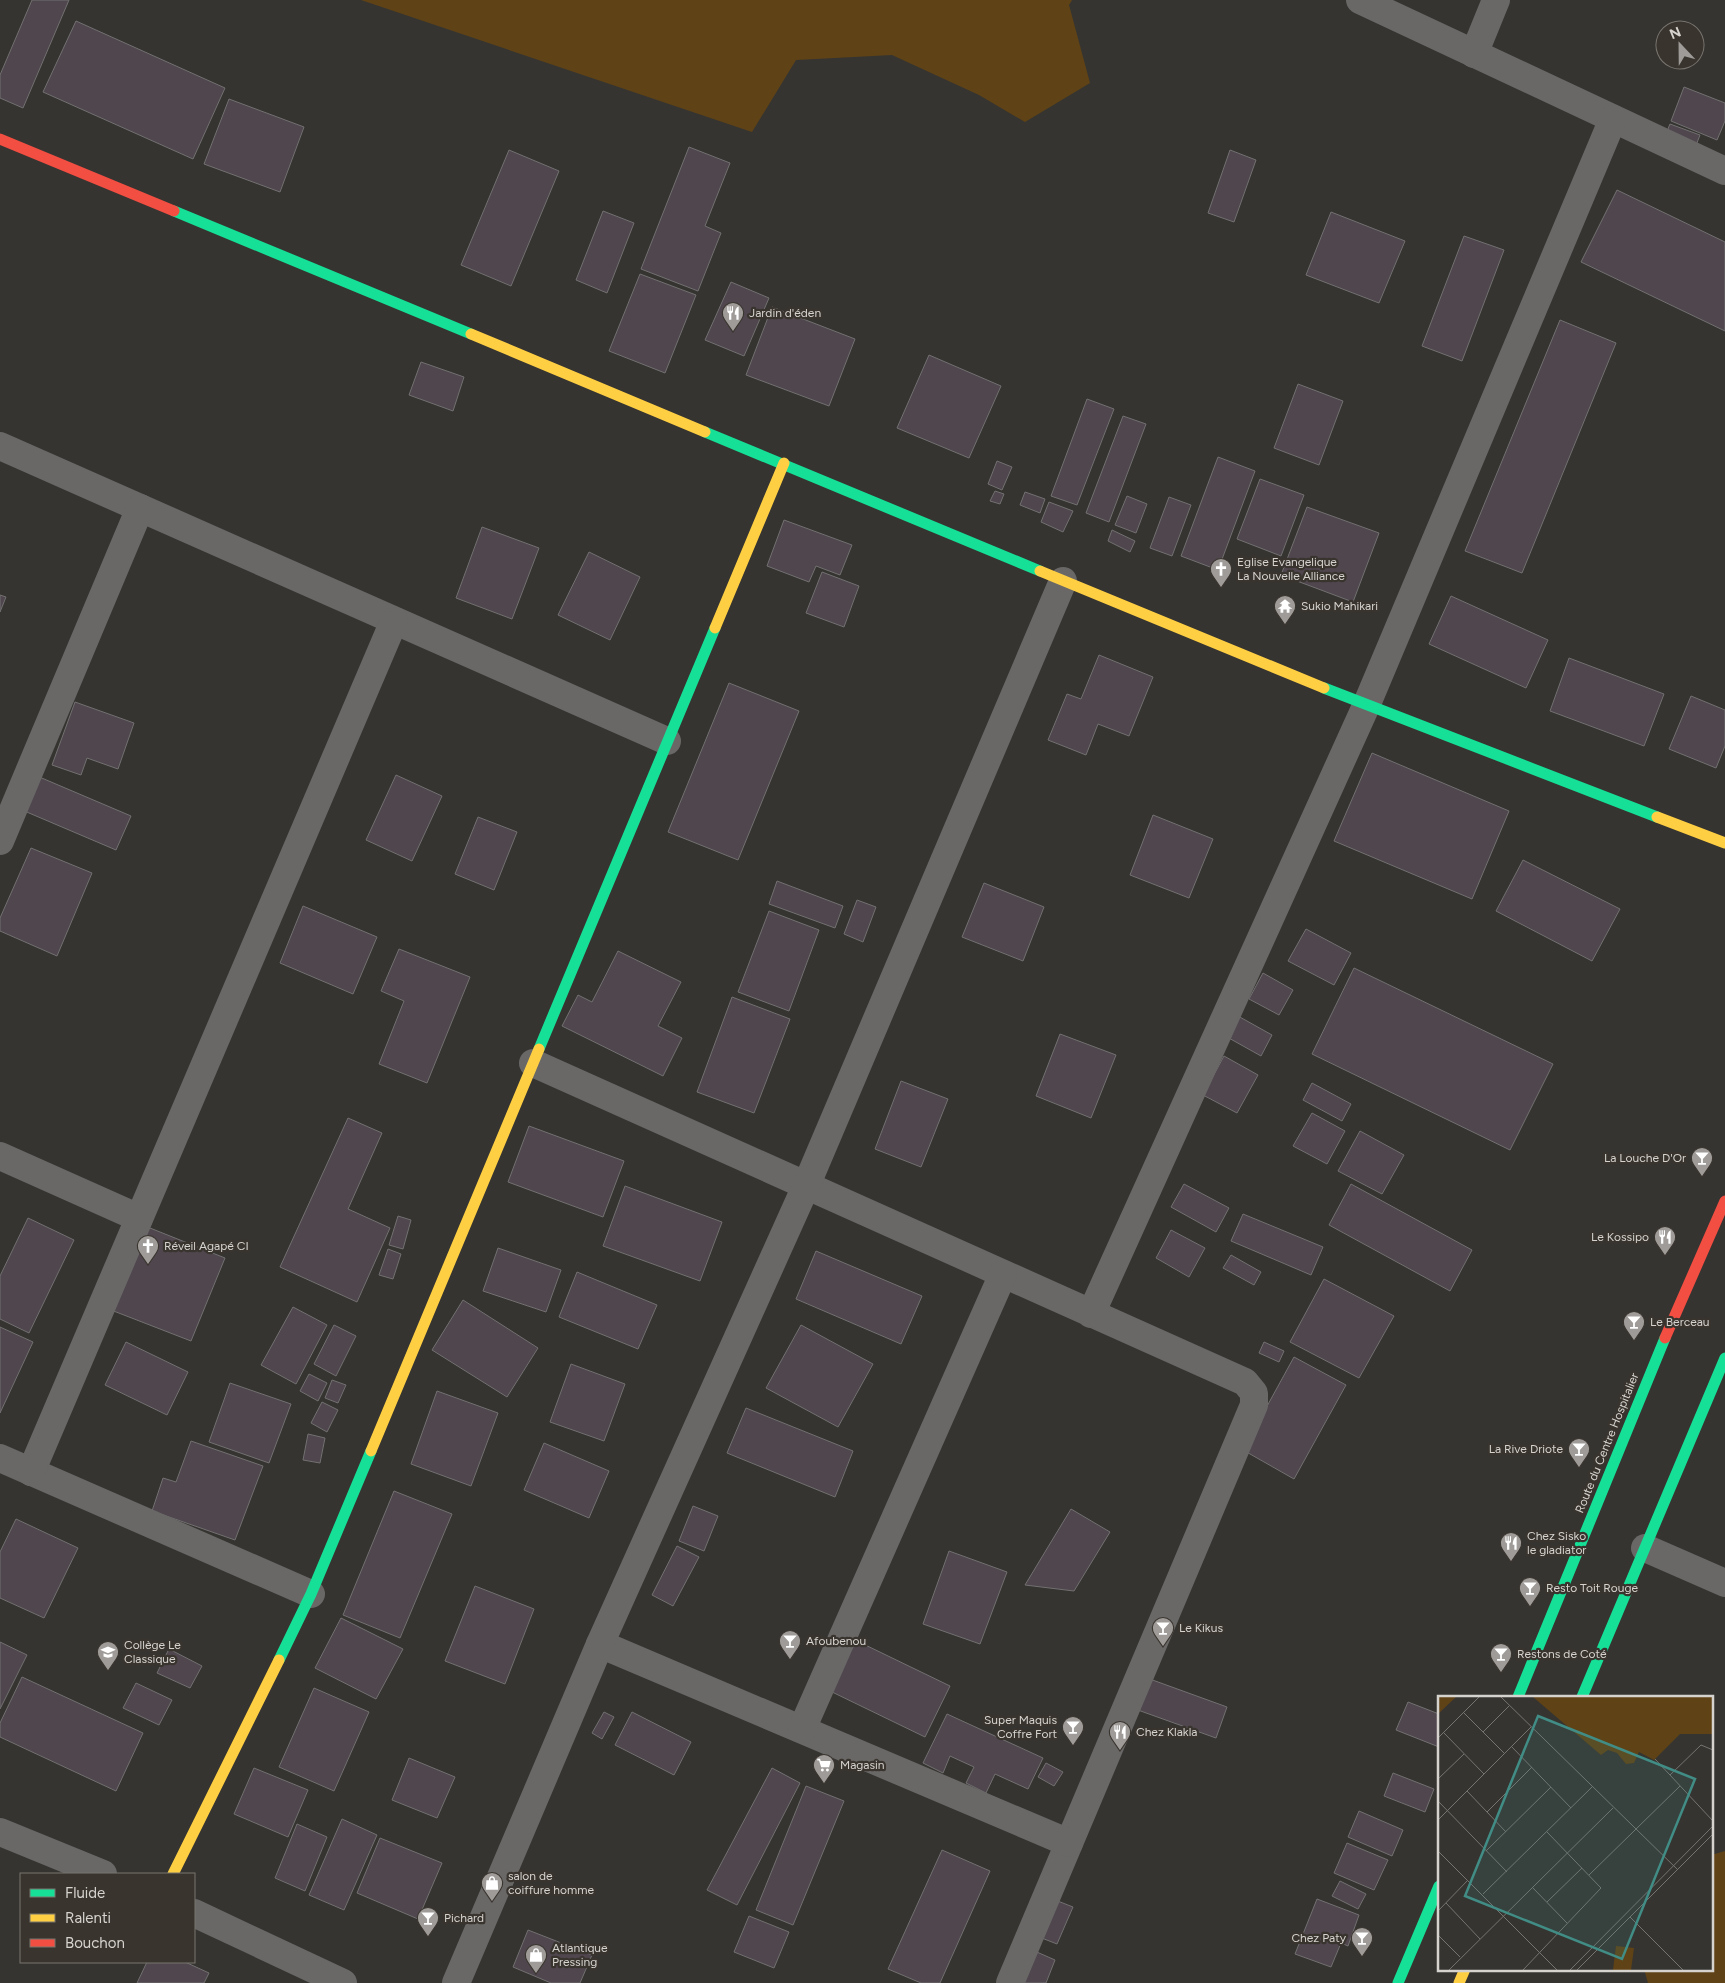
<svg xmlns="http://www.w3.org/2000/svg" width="1725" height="1983" font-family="Figtree,sans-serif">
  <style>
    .green { fill: #5f4316 }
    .building { fill: #4f464e; stroke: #727070 }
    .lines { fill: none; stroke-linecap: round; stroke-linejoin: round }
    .street { stroke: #696867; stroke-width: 28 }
    .fast { stroke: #16e098; stroke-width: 11 }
    .slow { stroke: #ffcf43; stroke-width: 11 }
    .jam { stroke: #f24e42; stroke-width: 11 }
    .labels { text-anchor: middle; stroke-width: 4.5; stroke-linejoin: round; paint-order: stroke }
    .poi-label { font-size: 12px; fill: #d6d3cf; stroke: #39342e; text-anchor: start }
    .street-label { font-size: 12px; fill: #d6d3cf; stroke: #39342e }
    .inset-road { fill: none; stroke: #767470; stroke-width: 1 }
    .view { fill: #418d86; fill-opacity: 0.15; stroke: #418d86; stroke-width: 2.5 }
    .inset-edge { fill: none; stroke: #d6d3cf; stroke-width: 2.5 }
  </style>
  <rect width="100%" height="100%" fill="#363431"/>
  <g class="green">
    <polygon points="361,0 1072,0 1069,5 1090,83 1025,122 979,95 892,55 796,60 752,132"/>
    <polygon points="1725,1851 1725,1983 1648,1983 1644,1969 1711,1969 1711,1855"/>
  </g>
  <g class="building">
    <polygon points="32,0 69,0 23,108 0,98 0,75"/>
    <polygon points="76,21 225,88 193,159 43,92"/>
    <polygon points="1684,87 1725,103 1725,121 1717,140 1671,121"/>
    <polygon points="229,99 304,127 280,192 204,164"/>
    <polygon points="1670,124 1700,135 1693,153 1663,141"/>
    <polygon points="689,147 730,163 705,226 721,233 698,291 641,269"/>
    <polygon points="509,150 559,171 511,286 461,265"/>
    <polygon points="1230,150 1256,160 1234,222 1208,213"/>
    <polygon points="1617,190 1725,242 1725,331 1581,262"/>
    <polygon points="603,211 634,223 607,293 576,280"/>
    <polygon points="1331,212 1405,241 1379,303 1306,275"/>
    <polygon points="1464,236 1504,250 1462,361 1422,346"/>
    <polygon points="640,274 696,295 665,373 609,351"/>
    <polygon points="731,282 769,298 744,356 705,340"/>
    <polygon points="772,307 855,339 829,406 746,375"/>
    <polygon points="1560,320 1616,343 1522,573 1465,551"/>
    <polygon points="929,355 1001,386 969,458 897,428"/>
    <polygon points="421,362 464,377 453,411 409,395"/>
    <polygon points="1298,384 1343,401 1319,465 1274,448"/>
    <polygon points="1087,399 1114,409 1077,505 1051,496"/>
    <polygon points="1123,416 1146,424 1109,522 1086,513"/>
    <polygon points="1218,457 1255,471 1218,570 1181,556"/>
    <polygon points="997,461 1012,467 1002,490 988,484"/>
    <polygon points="1260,479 1304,495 1281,556 1237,539"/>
    <polygon points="995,491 1004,494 1000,504 990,501"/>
    <polygon points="1025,492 1045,499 1040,513 1020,505"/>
    <polygon points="1127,496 1147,504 1136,533 1115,525"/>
    <polygon points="1169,497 1191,505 1172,556 1150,548"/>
    <polygon points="1049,502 1073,511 1063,532 1041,522"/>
    <polygon points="1307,507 1379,533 1353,602 1281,575"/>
    <polygon points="784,520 852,545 840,575 816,566 809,582 767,566"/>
    <polygon points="482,527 539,548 512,619 456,598"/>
    <polygon points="1112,530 1135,541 1130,552 1108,541"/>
    <polygon points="589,552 640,577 610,640 558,615"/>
    <polygon points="822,572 859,586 844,627 806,613"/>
    <polygon points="0,595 6,597 0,612"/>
    <polygon points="1451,596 1548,640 1526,688 1429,644"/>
    <polygon points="1099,655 1153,677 1129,736 1098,724 1086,755 1048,740 1067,694 1081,699"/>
    <polygon points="1569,658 1664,694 1644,746 1550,711"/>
    <polygon points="729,683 799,711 738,860 668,832"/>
    <polygon points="1691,696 1725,710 1725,746 1716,768 1669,749"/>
    <polygon points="75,702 134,723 118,769 87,758 81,775 52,765"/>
    <polygon points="1372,753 1509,811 1472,899 1334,841"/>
    <polygon points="396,775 442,796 412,861 366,840"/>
    <polygon points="37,776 131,816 116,850 22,810"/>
    <polygon points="1153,815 1213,839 1189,898 1130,875"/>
    <polygon points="478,817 517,832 494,890 455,874"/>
    <polygon points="31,848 92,873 57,956 0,931 0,918"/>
    <polygon points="1523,860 1620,909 1592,961 1496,911"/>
    <polygon points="777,881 843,906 835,928 769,904"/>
    <polygon points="984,883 1044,907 1023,961 962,937"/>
    <polygon points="857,900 876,907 863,942 844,934"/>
    <polygon points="303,906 377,937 353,994 280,963"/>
    <polygon points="769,911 819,930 789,1011 738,992"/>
    <polygon points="1306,929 1351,953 1334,985 1288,961"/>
    <polygon points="399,949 470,977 427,1083 379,1064 404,1001 381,991"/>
    <polygon points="618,951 681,982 658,1026 682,1038 663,1076 562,1026 578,995 592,1002"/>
    <polygon points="1354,968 1553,1064 1510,1150 1312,1054"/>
    <polygon points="1263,973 1293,990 1279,1015 1249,999"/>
    <polygon points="732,997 790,1019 754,1113 697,1092"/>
    <polygon points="1238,1016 1272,1035 1261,1056 1227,1037"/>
    <polygon points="1060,1034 1116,1055 1091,1118 1036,1096"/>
    <polygon points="1224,1056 1258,1075 1237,1113 1203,1095"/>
    <polygon points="901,1081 948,1099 921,1167 875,1149"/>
    <polygon points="1312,1083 1351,1104 1342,1121 1303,1100"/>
    <polygon points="1312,1113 1345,1131 1327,1164 1293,1146"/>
    <polygon points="348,1118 382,1133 348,1209 390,1228 357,1302 280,1267"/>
    <polygon points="529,1126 624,1161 603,1217 508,1182"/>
    <polygon points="1360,1131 1404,1155 1382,1194 1338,1171"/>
    <polygon points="1184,1184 1229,1208 1216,1232 1171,1207"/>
    <polygon points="1351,1184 1472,1250 1450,1291 1329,1225"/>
    <polygon points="625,1186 722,1222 700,1281 603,1246"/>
    <polygon points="1243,1214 1323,1247 1311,1275 1231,1241"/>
    <polygon points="398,1216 411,1220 403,1249 389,1245"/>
    <polygon points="28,1218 74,1240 29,1333 0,1319 0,1276"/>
    <polygon points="145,1226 225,1258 191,1341 111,1310"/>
    <polygon points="1171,1230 1205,1248 1189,1277 1156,1258"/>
    <polygon points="498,1248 561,1270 546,1312 483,1291"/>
    <polygon points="388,1249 401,1254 393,1279 379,1275"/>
    <polygon points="816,1251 922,1296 901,1344 796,1299"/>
    <polygon points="1231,1255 1261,1272 1254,1285 1223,1268"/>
    <polygon points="577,1272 657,1305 638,1349 559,1317"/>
    <polygon points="1324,1279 1394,1316 1359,1378 1290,1342"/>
    <polygon points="463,1300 538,1348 507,1397 432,1350"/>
    <polygon points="293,1307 327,1325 296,1384 261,1365"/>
    <polygon points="334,1325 356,1336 336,1376 314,1364"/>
    <polygon points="801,1325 873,1364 838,1427 766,1388"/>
    <polygon points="0,1327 33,1342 0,1413"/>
    <polygon points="126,1342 188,1372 167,1415 105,1385"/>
    <polygon points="1264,1342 1284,1351 1279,1362 1259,1353"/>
    <polygon points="1294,1357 1346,1385 1294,1479 1243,1450"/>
    <polygon points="571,1364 625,1384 604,1441 550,1422"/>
    <polygon points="309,1374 327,1383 318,1401 300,1391"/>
    <polygon points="332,1380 346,1385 338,1403 325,1398"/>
    <polygon points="230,1383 291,1404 269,1463 209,1442"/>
    <polygon points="437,1391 498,1413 471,1486 411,1464"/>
    <polygon points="322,1402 338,1410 327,1432 311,1423"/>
    <polygon points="746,1408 853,1451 835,1497 727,1453"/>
    <polygon points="308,1434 325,1438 320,1463 303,1460"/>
    <polygon points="191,1441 263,1466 235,1540 152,1511 163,1478 176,1482"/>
    <polygon points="544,1443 609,1471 589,1518 524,1490"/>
    <polygon points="394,1491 452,1514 400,1638 343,1615"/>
    <polygon points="693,1506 718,1516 704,1551 679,1541"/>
    <polygon points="1071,1509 1110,1532 1074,1591 1025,1585"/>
    <polygon points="16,1519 78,1548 44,1618 0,1598 0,1552"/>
    <polygon points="677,1546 699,1557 673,1606 652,1595"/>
    <polygon points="949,1551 1007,1572 980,1644 923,1624"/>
    <polygon points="475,1586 534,1609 505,1684 445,1661"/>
    <polygon points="341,1618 403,1649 376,1699 315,1668"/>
    <polygon points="855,1640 950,1686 925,1737 830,1691"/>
    <polygon points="0,1642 27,1655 0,1709"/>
    <polygon points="169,1649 202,1666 190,1688 157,1673"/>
    <polygon points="22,1677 143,1733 116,1791 0,1737 0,1723"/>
    <polygon points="1147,1678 1227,1707 1216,1738 1135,1709"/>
    <polygon points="136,1683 172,1700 159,1725 123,1708"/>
    <polygon points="314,1688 369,1712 334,1791 279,1767"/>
    <polygon points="1408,1702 1439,1714 1439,1747 1396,1730"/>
    <polygon points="604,1712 614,1717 602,1739 592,1733"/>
    <polygon points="632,1712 691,1742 674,1775 615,1745"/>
    <polygon points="947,1714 1043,1758 1028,1789 995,1774 986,1793 966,1783 974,1767 950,1756 943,1773 923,1763"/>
    <polygon points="409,1758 455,1777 437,1818 392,1800"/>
    <polygon points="1046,1763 1063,1772 1054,1786 1038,1777"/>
    <polygon points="254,1768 308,1790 288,1837 234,1814"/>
    <polygon points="772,1768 800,1783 737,1905 707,1890"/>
    <polygon points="1393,1773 1434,1789 1425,1812 1384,1796"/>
    <polygon points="806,1786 844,1801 793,1925 756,1910"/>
    <polygon points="1359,1811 1403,1830 1392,1856 1348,1837"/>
    <polygon points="342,1819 377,1835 344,1910 309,1895"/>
    <polygon points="297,1824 327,1837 305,1891 275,1878"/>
    <polygon points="380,1838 442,1863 418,1919 357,1893"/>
    <polygon points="1347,1843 1388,1860 1374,1890 1334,1873"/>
    <polygon points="942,1850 990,1871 940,1983 921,1983 888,1969"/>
    <polygon points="1340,1881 1366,1894 1358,1909 1332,1896"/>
    <polygon points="1050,1898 1073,1907 1057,1944 1034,1935"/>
    <polygon points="1317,1899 1359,1915 1348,1946 1341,1943 1331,1967 1295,1954"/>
    <polygon points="749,1916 789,1932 774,1968 734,1952"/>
    <polygon points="528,1930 592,1955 580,1983 551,1983 513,1967"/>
    <polygon points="1030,1949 1055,1960 1046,1983 1017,1983"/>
    <polygon points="147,1962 185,1962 209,1973 204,1983 137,1983"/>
  </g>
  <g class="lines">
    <g class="street">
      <polyline points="1360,0 1725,171"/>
      <polyline points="1474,54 1496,0"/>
      <polyline points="0,446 667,741"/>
      <polyline points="0,841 140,508"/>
      <polyline points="533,1063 1245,1382 1254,1393 1254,1405 1010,1983"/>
      <polyline points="0,1156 139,1218"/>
      <polyline points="1091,1314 1366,706 1613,119"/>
      <polyline points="0,1458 311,1594"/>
      <polyline points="31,1472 394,621"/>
      <polyline points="1645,1548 1725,1583"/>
      <polyline points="600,1644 1069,1843"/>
      <polyline points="802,1729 1003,1274"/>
      <polyline points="0,1832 103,1874"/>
      <polyline points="194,1913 343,1983"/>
      <polyline points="456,1983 600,1644 806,1186 1063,581"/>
    </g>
    <g class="fast">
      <polyline points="174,211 471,334"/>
      <polyline points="705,432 1040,571"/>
      <polyline points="1324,688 1657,817"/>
      <polyline points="539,1049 715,628"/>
      <polyline points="279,1660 311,1594 371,1451"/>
      <polyline points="1518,1697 1665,1338"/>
      <polyline points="1582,1697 1725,1358"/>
      <polyline points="1398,1983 1439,1886"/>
    </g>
    <g class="slow">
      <polyline points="471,334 705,432"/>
      <polyline points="1040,571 1324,688"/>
      <polyline points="715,628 784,463"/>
      <polyline points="1657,817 1725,843"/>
      <polyline points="371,1451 539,1049"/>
      <polyline points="173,1874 279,1660"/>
      <polyline points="1459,1983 1465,1969"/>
    </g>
    <g class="jam">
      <polyline points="0,139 174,211"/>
      <polyline points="1665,1338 1725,1201"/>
    </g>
  </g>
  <defs>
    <g id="restaurant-pin" transform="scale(1.125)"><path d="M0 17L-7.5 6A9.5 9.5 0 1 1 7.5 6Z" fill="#9e9b98" stroke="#39342e"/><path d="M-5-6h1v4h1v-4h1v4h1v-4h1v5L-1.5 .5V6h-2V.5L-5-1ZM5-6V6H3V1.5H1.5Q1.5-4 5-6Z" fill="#fff"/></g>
    <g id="church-pin" transform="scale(1.125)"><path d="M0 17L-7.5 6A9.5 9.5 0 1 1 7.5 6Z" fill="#9e9b98" stroke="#39342e"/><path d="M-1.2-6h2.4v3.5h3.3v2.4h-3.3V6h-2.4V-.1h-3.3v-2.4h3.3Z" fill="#fff"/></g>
    <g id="temple-pin" transform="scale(1.125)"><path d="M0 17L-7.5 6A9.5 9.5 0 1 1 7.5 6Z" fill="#9e9b98" stroke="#39342e"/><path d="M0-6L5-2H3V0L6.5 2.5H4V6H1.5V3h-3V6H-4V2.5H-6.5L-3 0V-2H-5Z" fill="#fff"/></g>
    <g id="bar-pin" transform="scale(1.125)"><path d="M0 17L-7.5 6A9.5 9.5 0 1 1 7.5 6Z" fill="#9e9b98" stroke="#39342e"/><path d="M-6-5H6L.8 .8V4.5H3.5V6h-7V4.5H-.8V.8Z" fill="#fff"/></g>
    <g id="school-pin" transform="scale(1.125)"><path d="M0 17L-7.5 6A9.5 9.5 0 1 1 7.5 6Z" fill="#9e9b98" stroke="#39342e"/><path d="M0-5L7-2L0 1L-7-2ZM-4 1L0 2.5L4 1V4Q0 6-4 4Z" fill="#fff"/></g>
    <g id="supermarket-pin" transform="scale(1.125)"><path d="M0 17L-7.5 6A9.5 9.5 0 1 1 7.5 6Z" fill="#9e9b98" stroke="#39342e"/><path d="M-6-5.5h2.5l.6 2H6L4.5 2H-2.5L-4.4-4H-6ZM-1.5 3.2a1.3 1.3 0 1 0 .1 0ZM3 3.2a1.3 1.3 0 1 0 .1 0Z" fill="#fff"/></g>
    <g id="shop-pin" transform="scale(1.125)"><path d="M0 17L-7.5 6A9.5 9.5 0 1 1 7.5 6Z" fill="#9e9b98" stroke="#39342e"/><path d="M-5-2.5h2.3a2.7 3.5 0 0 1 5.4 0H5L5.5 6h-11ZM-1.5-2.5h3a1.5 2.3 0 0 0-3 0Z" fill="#fff"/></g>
  </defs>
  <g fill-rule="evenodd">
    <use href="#restaurant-pin" x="733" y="313"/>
    <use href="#church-pin" x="1221" y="569"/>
    <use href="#temple-pin" x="1285" y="606"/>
    <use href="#bar-pin" x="1702" y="1158"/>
    <use href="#restaurant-pin" x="1665" y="1237"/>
    <use href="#church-pin" x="148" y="1246"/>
    <use href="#bar-pin" x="1634" y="1322"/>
    <use href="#bar-pin" x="1579" y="1449"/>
    <use href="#restaurant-pin" x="1511" y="1543"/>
    <use href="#bar-pin" x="1530" y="1588"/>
    <use href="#bar-pin" x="1163" y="1628"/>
    <use href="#bar-pin" x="790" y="1641"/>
    <use href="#school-pin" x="108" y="1652"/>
    <use href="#bar-pin" x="1501" y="1654"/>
    <use href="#bar-pin" x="1073" y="1727"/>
    <use href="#restaurant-pin" x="1120" y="1732"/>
    <use href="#supermarket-pin" x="824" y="1765"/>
    <use href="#shop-pin" x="492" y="1883"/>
    <use href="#bar-pin" x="428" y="1918"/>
    <use href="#bar-pin" x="1362" y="1938"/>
    <use href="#shop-pin" x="536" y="1955"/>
  </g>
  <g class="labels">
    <g class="poi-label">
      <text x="749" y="317">Jardin d'éden</text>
      <text x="1237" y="566">Eglise Evangelique<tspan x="1237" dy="14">La Nouvelle Alliance</tspan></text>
      <text x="1301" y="610">Sukio Mahikari</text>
      <text x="1686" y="1162" text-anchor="end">La Louche D'Or</text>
      <text x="1649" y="1241" text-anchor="end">Le Kossipo</text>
      <text x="164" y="1250">Réveil Agapé CI</text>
      <text x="1650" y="1326">Le Berceau</text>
      <text x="1563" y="1453" text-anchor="end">La Rive Driote</text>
      <text x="1527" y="1540">Chez Sisko<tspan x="1527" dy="14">le gladiator</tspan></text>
      <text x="1546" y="1592">Resto Toit Rouge</text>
      <text x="1179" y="1632">Le Kikus</text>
      <text x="806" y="1645">Afoubenou</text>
      <text x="124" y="1649">Collège Le<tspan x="124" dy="14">Classique</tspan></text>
      <text x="1517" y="1658">Restons de Coté</text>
      <text x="1057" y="1724" text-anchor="end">Super Maquis<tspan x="1057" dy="14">Coffre Fort</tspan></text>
      <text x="1136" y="1736">Chez Klakla</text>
      <text x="840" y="1769">Magasin</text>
      <text x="508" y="1880">salon de<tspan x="508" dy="14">coiffure homme</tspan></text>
      <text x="444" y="1922">Pichard</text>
      <text x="1346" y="1942" text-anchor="end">Chez Paty</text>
      <text x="552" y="1952">Atlantique<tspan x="552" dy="14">Pressing</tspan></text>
    </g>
    <g class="street-label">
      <text transform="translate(1607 1443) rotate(-68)" y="4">Route du Centre Hospitalier</text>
    </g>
  </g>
  <g transform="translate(1438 1696)">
    <rect width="275" height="275" fill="#363431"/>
    <path d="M0 1H18L0 18ZM95 1H275V38H242L216 64 201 56 196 67 188 68 179 57 170 54 163 59ZM178 250 196 252 193 274H175Z" fill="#5f4316"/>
    <path class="inset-road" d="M63 1 240 174M26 17 66 57M45 36 71 10M6 37 46 78M0 42 41 1M73 50 133 112M217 63 275 125M232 79 263 49 275 54M0 83 26 58M29 95 68 136M0 105 69 176M49 116 94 71M0 124 93 31M0 155 119 274M48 155 113 91M151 179 242 90M94 191 129 227M45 198 154 91M109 206 144 172M8 207 42 243M0 215 30 184M192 221 245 274M0 239 22 261M11 274 175 112M85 274 163 192 109 136M132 274 275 130M139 274 275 138"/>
    <path class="view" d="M100 20 257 83 184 263 27 200Z"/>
    <rect width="275" height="275" class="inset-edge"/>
  </g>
  <rect x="20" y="1873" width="175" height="90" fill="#39342e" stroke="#78746e"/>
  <rect x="30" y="1889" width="25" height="8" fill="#16e098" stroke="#78746e"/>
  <text x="65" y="1898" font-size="15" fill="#d6d3cf">Fluide</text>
  <rect x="30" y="1914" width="25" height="8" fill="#ffcf43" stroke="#78746e"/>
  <text x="65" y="1923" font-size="15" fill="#d6d3cf">Ralenti</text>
  <rect x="30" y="1939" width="25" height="8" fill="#f24e42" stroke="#78746e"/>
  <text x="65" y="1948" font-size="15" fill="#d6d3cf">Bouchon</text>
  <g transform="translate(1680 45) rotate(338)"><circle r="24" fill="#39342e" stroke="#78746e"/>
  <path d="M0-4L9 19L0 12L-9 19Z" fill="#9e9b98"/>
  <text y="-8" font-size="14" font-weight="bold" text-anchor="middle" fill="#d6d3cf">N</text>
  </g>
</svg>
